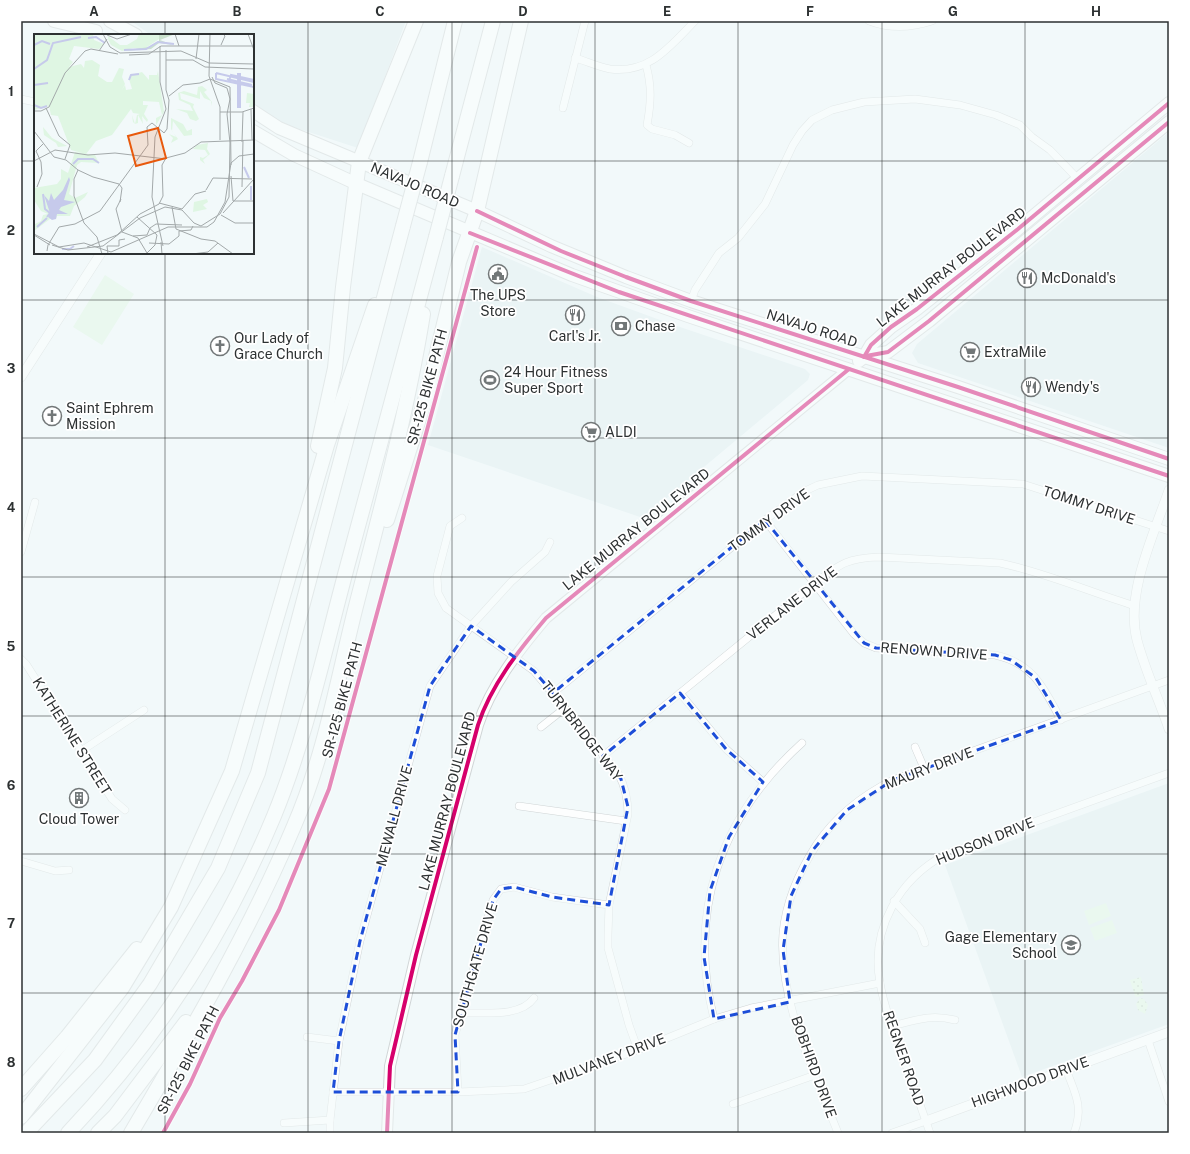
<svg xmlns="http://www.w3.org/2000/svg" width="1190" height="1154" font-family="'Public Sans',sans-serif">
  <style>
    .built { fill: #dfedf0 }
    .grass { fill: url(#grass-dots) }
    .garden { fill: #dff6e3 }
    .lines { fill: none; stroke-linecap: round; stroke-linejoin: round }
    .minor-casing { stroke: #d0d5d6; stroke-width: 8 }
    .tertiary-casing { stroke: #d0d5d6; stroke-width: 10 }
    .secondary-casing { stroke: #d0d5d6; stroke-width: 12 }
    .primary-casing { stroke: #d0d5d6; stroke-width: 14 }
    .motorway-casing { stroke: #d0d5d6; stroke-width: 16 }
    .minor { stroke: #fdfefe; stroke-width: 7 }
    .tertiary { stroke: #fdfefe; stroke-width: 9 }
    .secondary { stroke: #fdfefe; stroke-width: 10 }
    .primary { stroke: #fdfefe; stroke-width: 12 }
    .motorway { stroke: #fdfefe; stroke-width: 14 }
    .motorway-bridge-casing { stroke: #d0d5d6; stroke-width: 16; stroke-linecap: butt }
    .motorway-bridge { stroke: #fdfefe; stroke-width: 14 }
    .cycleway-casing { stroke: #fff; stroke-width: 6 }
    .cycleway { stroke: #d6006c; stroke-width: 4 }
    .marked { fill: none; stroke: #1d4ed8; stroke-width: 3; stroke-dasharray: 8 5; stroke-linejoin: round }
    .grid { fill: none; stroke: #2d3132; stroke-width: 1; stroke-opacity: 0.55 }
    .labels { text-anchor: middle; stroke-width: 3.5; stroke-linejoin: round; paint-order: stroke }
    .street-label { font-size: 14px; fill: #2d3132; stroke: #fff }
    .poi-label { font-size: 14px; fill: #2d3132; stroke: #fff; text-anchor: start }
    .inset-river { fill: none; stroke: #c6caeb; stroke-width: 2 }
    .inset-road { fill: none; stroke: #a3a9aa; stroke-width: 1 }
    .view { fill: #e8590c; fill-opacity: 0.15; stroke: #e8590c; stroke-width: 2 }
    .inset-edge { fill: none; stroke: #2d3132; stroke-width: 2 }
    .neatline { fill: none; stroke: #2d3132; stroke-width: 1.5 }
    .grid-label { font-size: 13px; text-anchor: middle; font-weight: bold; fill: #2d3132 }
  </style>
  <defs>
    <pattern id="grass-dots" width="8" height="8" patternUnits="userSpaceOnUse"><rect width="8" height="8" fill="#dff6e3"/><path d="M2 2h.1M6 6h.1" fill="none" stroke="#c0d3c3" stroke-width="1.8" stroke-linecap="round"/></pattern>
  </defs>
  <rect width="100%" height="100%" fill="#f2f9fa"/>
  <g class="built">
    <polygon points="131,21 406,21 358,148 287,125 253,106 253,35 151,35"/>
    <polygon points="1169,132 1169,448 918,363 912,353 917,344"/>
    <polygon points="482,247 597,297 671,324 805,369 810,374 808,380 643,518 428,445"/>
    <polygon points="1169,783 1169,1024 1022,1077 945,865"/>
  </g>
  <g class="grass">
    <polygon points="1141,977 1144,995 1137,997 1135,996 1130,980"/>
    <polygon points="1140,998 1144,999 1148,1005 1145,1014 1138,1010 1136,1004"/>
  </g>
  <g class="garden">
    <polygon points="105,275 134,294 102,345 73,327"/>
    <polygon points="1106,903 1111,916 1089,925 1084,911"/>
    <polygon points="1112,920 1117,933 1095,941 1090,928"/>
  </g>
  <g class="lines">
    <g class="minor-casing">
      <g id="minor">
        <path d="M869 21C890 29 911 28 932 21"/>
        <path d="M575 58C586 61 599 67 610 69 650 74 670 46 695 21"/>
        <path d="M646 65C652 86 651 103 647 125L652 129 675 135 689 143"/>
        <polyline points="21,99 35,102"/>
        <polyline points="563,108 585,21"/>
        <polyline points="691,301 695,290 719,253 738,238 765,204 793,145 802,131 812,120 832,110 864,102 915,99 960,105 996,115 1020,125 1032,137 1050,150 1078,179"/>
        <path d="M462 518 450 526 437 576 438 593 446 608 534 671 618 773C625 786 628 799 628 814L609 905 608 935V948L629 1025 638 1050"/>
        <path d="M765 520 854 634 864 643 876 648 995 655C1033 663 1044 688 1061 720"/>
        <polyline points="21,552 35,502"/>
        <polyline points="21,659 26,664 112,799 125,810"/>
        <polyline points="553,693 765,520 803,492 818,485 862,476 1023,484 1169,531"/>
        <polyline points="680,693 726,749 763,782"/>
        <polyline points="541,727 565,708"/>
        <polyline points="915,747 924,768"/>
        <polyline points="81,751 144,710"/>
        <path d="M603 756 815 583C840 564 847 558 879 557L1000 563C1046 573 1090 592 1135 606"/>
        <polyline points="519,806 626,821"/>
        <polyline points="21,861 55,871 69,870"/>
        <polyline points="894,901 920,929 925,943"/>
        <path d="M461 1013C483 1012 520 1018 534 998"/>
        <path d="M714 1019C687 911 720 817 802 743"/>
        <path d="M892 1026C916 1020 930 1014 955 1020"/>
        <polyline points="307,1037 339,1041"/>
        <polyline points="1148,1040 1169,1102"/>
        <path d="M1066 1069C1075 1094 1084 1106 1074 1133"/>
        <polyline points="333,1092 458,1092 524,1089 638,1050 714,1019 751,1008 880,983"/>
        <polyline points="458,1092 455,1035 493,900 501,889 514,887 552,897 609,905"/>
        <polyline points="733,1104 815,1075"/>
        <polyline points="284,1123 330,1120"/>
        <polyline points="330,1133 330,1120 339,1041 360,941 430,686 471,626 511,582 545,552 550,542"/>
        <path d="M838 1133C814 1072 778 1000 783 933 786 901 800 870 817 844 836 816 863 795 893 780L1169 680"/>
        <polyline points="892,1133 926,1121"/>
        <path d="M930 1133C921 1107 912 1081 902 1055 894 1032 884 1008 880 983 870 929 899 879 946 854L1169 773"/>
      </g>
    </g>
    <g class="tertiary-casing">
      <g id="tertiary">
        <polyline points="21,377 101,253"/>
        <path d="M1169 490C1154 534 1125 594 1137 640 1145 670 1159 700 1169 729"/>
        <polyline points="926,1121 1169,1032"/>
      </g>
    </g>
    <g class="secondary-casing">
      <path id="secondary" d="M387 1133 390 1066 416 955 478 725C491 685 519 650 546 618L849 369"/>
    </g>
    <g class="primary-casing">
      <g id="primary">
        <polyline points="54,21 96,31"/>
        <polyline points="110,21 136,35"/>
        <polyline points="253,111 279,128 477,211 551,246 626,277 691,301 958,387 1169,459"/>
        <polyline points="253,131 294,155 357,184 572,275 688,316 1169,476"/>
        <polyline points="866,356 888,352 929,321 1169,122"/>
        <polyline points="859,361 864,357 871,345 891,327 917,309 1018,229 1169,103"/>
      </g>
    </g>
    <g class="motorway-casing">
      <g id="motorway">
        <polyline points="420,162 455,21"/>
        <polyline points="452,176 493,21"/>
        <polyline points="318,446 335,368 343,287 359,162 416,21"/>
        <polyline points="387,520 427,394 459,262 477,211 521,21"/>
        <polyline points="21,1089 67,1037 137,949"/>
        <polyline points="21,1117 122,988 171,907 232,771 327,445 375,305"/>
        <polyline points="26,1133 95,1060 150,984 218,868 258,773 403,226"/>
        <path d="M68 1133C155 1041 225 934 274 816 308 733 326 643 350 556 378 449 407 343 436 237"/>
        <polyline points="98,1133 115,1116 186,1022"/>
        <path d="M131 1133C190 1033 249 933 294 826 324 757 337 682 355 610 380 512 407 414 423 314"/>
      </g>
    </g>
    <use href="#minor" class="minor"/>
    <use href="#tertiary" class="tertiary"/>
    <use href="#secondary" class="secondary"/>
    <use href="#primary" class="primary"/>
    <use href="#motorway" class="motorway"/>
    <g class="motorway-bridge-casing">
      <g id="motorway-bridge">
        <polyline points="403,226 420,162"/>
        <polyline points="436,237 452,176"/>
      </g>
    </g>
    <use href="#motorway-bridge" class="motorway-bridge"/>
    <g class="cycleway-casing">
      <g id="cycleway">
        <polyline points="477,211 561,251 626,277 691,301 958,387 1169,459"/>
        <polyline points="470,233 619,292 1169,476"/>
        <polyline points="866,356 888,352 929,321 1169,122"/>
        <polyline points="864,357 871,345 891,327 917,309 1018,229 1169,103"/>
        <polyline points="163,1133 190,1084 220,1018 242,981 279,910 329,789 477,247"/>
        <path d="M387 1133 390 1066 416 955 478 725C491 685 519 650 546 618L849 369"/>
      </g>
    </g>
    <use href="#cycleway" class="cycleway"/>
  </g>
  <path d="M0 0H1190V1154H0ZM765 520 864 643 876 648 995 655 1011 660 1036 678 1061 720 893 780 847 810 812 851 791 896 783 950 790 1002 714 1019 704 957 710 891 729 837 763 782 726 749 680 693 603 756 621 779 628 807 609 905 552 897 514 887 501 889 493 900 455 1035 458 1092H333L339 1041 360 941 430 686 471 626 534 671 553 693Z" fill="#f2f9fa" fill-opacity=".55" fill-rule="evenodd"/>
  <path class="marked" d="M765 520 864 643 876 648 995 655 1011 660 1036 678 1061 720 893 780 847 810 812 851 791 896 783 950 790 1002 714 1019 704 957 710 891 729 837 763 782 726 749 680 693 603 756 621 779 628 807 609 905 552 897 514 887 501 889 493 900 455 1035 458 1092H333L339 1041 360 941 430 686 471 626 534 671 553 693Z"/>
  <path class="grid" d="M165 21V35M308 21V1133M452 21V1133M595 21V1133M738 21V1133M882 21V1133M1025 21V1133M21 161H35M253 161H1169M165 253V1133M21 300H1169M21 438H1169M21 577H1169M21 716H1169M21 854H1169M21 993H1169"/>
  <defs>
    <g id="civic-ring" transform="scale(1)"><circle r="9.5" fill="#fff" stroke="#727778" stroke-width="1.5"/><path d="M-.6-6.5H3V-4.5H.6V-3L4-1V1h2V6H-6V1h2V-1L-.6-3ZM-1.2 2.5V6h2.4V2.5Z" fill="#727778"/></g>
    <g id="restaurant-ring" transform="scale(1)"><circle r="9.5" fill="#fff" stroke="#727778" stroke-width="1.5"/><path d="M-5-6h1v4h1v-4h1v4h1v-4h1v5L-1.5 .5V6h-2V.5L-5-1ZM5-6V6H3V1.5H1.5Q1.5-4 5-6Z" fill="#727778"/></g>
    <g id="bank-ring" transform="scale(1)"><circle r="9.5" fill="#fff" stroke="#727778" stroke-width="1.5"/><path d="M-6-4H6V4H-6ZM0-2.3a2.3 2.3 0 1 0 0 4.6a2.3 2.3 0 1 0 0-4.6Z" fill="#727778"/></g>
    <g id="church-ring" transform="scale(1)"><circle r="9.5" fill="#fff" stroke="#727778" stroke-width="1.5"/><path d="M-1.2-6h2.4v3.5h3.3v2.4h-3.3V6h-2.4V-.1h-3.3v-2.4h3.3Z" fill="#727778"/></g>
    <g id="supermarket-ring" transform="scale(1)"><circle r="9.5" fill="#fff" stroke="#727778" stroke-width="1.5"/><path d="M-6-5.5h2.5l.6 2H6L4.5 2H-2.5L-4.4-4H-6ZM-1.5 3.2a1.3 1.3 0 1 0 .1 0ZM3 3.2a1.3 1.3 0 1 0 .1 0Z" fill="#727778"/></g>
    <g id="stadium-ring" transform="scale(1)"><circle r="9.5" fill="#fff" stroke="#727778" stroke-width="1.5"/><path d="M0-5a6.5 5 0 1 0 0 10a6.5 5 0 1 0 0-10ZM-3.5-1.8h7v3.6h-7Z" fill="#727778"/></g>
    <g id="building-ring" transform="scale(1)"><circle r="9.5" fill="#fff" stroke="#727778" stroke-width="1.5"/><path d="M-4-6H4V6H1V3H-1V6H-4ZM-2.5-4.3h1.7v1.8h-1.7ZM.8-4.3h1.7v1.8H.8ZM-2.5-1h1.7V.8h-1.7ZM.8-1h1.7V.8H.8Z" fill="#727778"/></g>
    <g id="school-ring" transform="scale(1)"><circle r="9.5" fill="#fff" stroke="#727778" stroke-width="1.5"/><path d="M0-5L7-2L0 1L-7-2ZM-4 1L0 2.5L4 1V4Q0 6-4 4Z" fill="#727778"/></g>
  </defs>
  <g fill-rule="evenodd">
    <use href="#civic-ring" x="498" y="274"/>
    <use href="#restaurant-ring" x="1027" y="278"/>
    <use href="#restaurant-ring" x="575" y="315"/>
    <use href="#bank-ring" x="621" y="326"/>
    <use href="#church-ring" x="220" y="346"/>
    <use href="#supermarket-ring" x="970" y="352"/>
    <use href="#stadium-ring" x="490" y="380"/>
    <use href="#restaurant-ring" x="1031" y="387"/>
    <use href="#church-ring" x="52" y="416"/>
    <use href="#supermarket-ring" x="591" y="432"/>
    <use href="#building-ring" x="79" y="798"/>
    <use href="#school-ring" x="1071" y="945"/>
  </g>
  <g class="labels">
    <g class="street-label">
      <text transform="translate(415 185) rotate(23)" y="5">NAVAJO ROAD</text>
      <text transform="translate(951 267) rotate(-38)" y="5">LAKE MURRAY BOULEVARD</text>
      <text transform="translate(812 328) rotate(18)" y="5">NAVAJO ROAD</text>
      <text transform="translate(427 387) rotate(-75)" y="5">SR-125 BIKE PATH</text>
      <text transform="translate(1089 505) rotate(18)" y="5">TOMMY DRIVE</text>
      <text transform="translate(769 520) rotate(-36)" y="5">TOMMY DRIVE</text>
      <text transform="translate(636 529) rotate(-39)" y="5">LAKE MURRAY BOULEVARD</text>
      <text transform="translate(792 603) rotate(-38)" y="5">VERLANE DRIVE</text>
      <text transform="translate(934 651) rotate(4)" y="5">RENOWN DRIVE</text>
      <text transform="translate(342 700) rotate(-75)" y="5">SR-125 BIKE PATH</text>
      <text transform="translate(582 731) rotate(52)" y="5">TURNBRIDGE WAY</text>
      <text transform="translate(72 736) rotate(58)" y="5">KATHERINE STREET</text>
      <text transform="translate(929 768) rotate(-21)" y="5">MAURY DRIVE</text>
      <text transform="translate(447 801) rotate(-75)" y="5">LAKE MURRAY BOULEVARD</text>
      <text transform="translate(394 816) rotate(-75)" y="5">MEWALL DRIVE</text>
      <text transform="translate(985 841) rotate(-22)" y="5">HUDSON DRIVE</text>
      <text transform="translate(475 965) rotate(-74)" y="5">SOUTHGATE DRIVE</text>
      <text transform="translate(904 1058) rotate(71)" y="5">REGNER ROAD</text>
      <text transform="translate(609 1059) rotate(-21)" y="5">MULVANEY DRIVE</text>
      <text transform="translate(188 1060) rotate(-63)" y="5">SR-125 BIKE PATH</text>
      <text transform="translate(814 1067) rotate(70)" y="5">BOBHIRD DRIVE</text>
      <text transform="translate(1030 1082) rotate(-20)" y="5">HIGHWOOD DRIVE</text>
    </g>
    <g class="poi-label">
      <text x="1041" y="283">McDonald's</text>
      <text x="498" y="300" text-anchor="middle">The UPS<tspan x="498" dy="16">Store</tspan></text>
      <text x="635" y="331">Chase</text>
      <text x="575" y="341" text-anchor="middle">Carl's Jr.</text>
      <text x="234" y="343">Our Lady of<tspan x="234" dy="16">Grace Church</tspan></text>
      <text x="984" y="357">ExtraMile</text>
      <text x="504" y="377">24 Hour Fitness<tspan x="504" dy="16">Super Sport</tspan></text>
      <text x="1045" y="392">Wendy's</text>
      <text x="66" y="413">Saint Ephrem<tspan x="66" dy="16">Mission</tspan></text>
      <text x="605" y="437">ALDI</text>
      <text x="79" y="824" text-anchor="middle">Cloud Tower</text>
      <text x="1057" y="942" text-anchor="end">Gage Elementary<tspan x="1057" dy="16">School</tspan></text>
    </g>
  </g>
  <g transform="translate(34 34)">
    <rect width="220" height="220" fill="#f2f9fa"/>
    <path d="M0 0H59L60 6 70 10 65 15 40 12 35 25 39 28 35 33 47 30 50 34 51 27 58 26 66 31 64 42 73 48H78L85 34 90 35 88 43 91 50 88 56 91 51 92 56 98 55 95 45 97 41 108 38 115 46V41H123L124 37 130 78 124 88 122 91V84L128 81 125 68 109 67V71H114L110 80 114 86 113 88 108 82 109 90 104 81V89L101 90 99 88 98 81 101 90 103 81 106 80 99 79 97 75 78 101 62 107 52 120 37 116 24 82 17 81 15 72 0 76ZM105 0H125V5L110 15 99 14 88 17 77 11 74 5V2L86 11H93L103 5ZM168 52 173 56 170 58 178 68V72L177 67 170 64 166 57V65L146 59 147 65 160 70 159 73 165 85 162 87 156 85 153 79 142 75 159 77 156 71 145 66 144 59 150 57 163 61 164 53ZM213 59 220 60V73H215L216 69H212ZM137 84 149 90 153 97 158 95V101L150 102 139 87 138 97 144 105 137 109 139 104 135 100 142 103 137 95ZM9 93 18 104 33 112 24 113 22 109 10 101ZM174 109 173 115 176 120 169 126 171 130 166 126V123L169 124 174 121 171 116 159 115 163 111ZM41 118 61 121 65 129 47 128 43 131 35 160 41 164 54 158 51 163 40 172 36 182H23L22 185H16L0 197 1 190 7 187 9 181 14 180 7 177 0 166V154L23 150 27 145V135L34 139ZM173 165 174 168 169 171 173 175 159 178 160 168Z" fill="#dff6e3"/>
    <path d="M125 0H141L126 6 139 11 125 9 117 15 88 17 115 13 125 7Z" fill="#cae2ce"/>
    <path d="M35 143 36 146 30 166 41 168 27 173 25 176 34 180H23L22 185 18 186 14 183 16 179 10 161 15 167 17 159 20 166 29 156Z" fill="#c6caeb"/>
    <path class="inset-river" d="M54 4 62 3 71 9M0 11 8 7 16 10M90 16 112 15 124 8 140 10M0 35 13 26 19 9 47 3M182 39V45L220 53M182 39 220 48M205 39V74M204 40H206V73H204ZM193 45 218 51M95 46 97 41 105 40M195 47 197 41 220 46M0 51 14 49M0 71 7 74 13 72M39 130 44 125H59L65 129M210 133 215 144M9 160 11 175 16 179 13 183M217 166V152M3 193 13 184M28 215H36L40 212"/>
    <path class="inset-road" d="M69 0 76 13 86 19 147 17 175 29 220 30M141 0 145 12M176 0 175 42 186 73V106M214 0 220 16M73 1 83 5 98 0M187 11 191 2 189 0M126 12V48L132 75 121 103 118 163 129 212M65 17 73 5M95 21 115 20 127 12H220M162 25 165 0M132 26H159L171 33 220 35M135 62 149 51 166 49 176 45 196 53 197 131M12 74 25 102 36 111 31 125M217 75 218 106M0 77H7L15 73 31 39 51 17 57 15 84 20M186 78H208L220 74M0 97 20 123 32 126 44 136 59 143 85 150M128 97 130 99 133 95 135 66 132 56V16M208 108 209 78M0 127 21 116 54 121 81 119 132 125M44 136 40 145V162L50 189 63 203 68 220M197 142 199 167M85 150 88 154 86 168M3 153 8 140 7 128 2 117 9 110M208 153 209 106M172 156 179 144 218 145M87 165 82 175 88 198 104 204 113 219M199 167H220M125 169 148 175 161 160 172 157M138 173 142 195 167 205 181 207 199 220M189 179 220 145M187 181 201 189H220M103 183 123 201 121 211 112 220M0 200 25 213 50 209 77 218 134 193H173L180 188 191 168 197 129 205 122 220 120M0 201 16 211M99 202 113 201 116 194 122 190 148 191M127 208 128 220M115 209 135 210 145 202V197L157 196 159 192M18 211 34 216 69 212 106 184 131 173 148 176 160 189 167 192 186 180 195 163 196 109 193 80 196 65 193 54 181 49 178 43M53 213 83 201 106 180 125 170 129 162 128 131 132 124 151 119 167 108 220 106M13 217 14 211 25 193 41 190 66 177 114 111 113 93 118 89 129 98M74 220 73 212H85V206L91 205M158 220 174 218 184 209"/>
    <path class="view" d="M124 94 132 124 102 132 94 102Z"/>
    <rect width="220" height="220" class="inset-edge"/>
  </g>
  <rect width="1190" height="1154" fill="none" stroke="#ffffff" stroke-width="44"/>
  <rect x="22" y="22" width="1146" height="1110" class="neatline"/>
  <g class="grid-label">
    <text x="94" y="16">A</text>
    <text x="237" y="16">B</text>
    <text x="380" y="16">C</text>
    <text x="523" y="16">D</text>
    <text x="667" y="16">E</text>
    <text x="810" y="16">F</text>
    <text x="953" y="16">G</text>
    <text x="1096" y="16">H</text>
    <text x="11" y="96">1</text>
    <text x="11" y="235">2</text>
    <text x="11" y="373">3</text>
    <text x="11" y="512">4</text>
    <text x="11" y="651">5</text>
    <text x="11" y="790">6</text>
    <text x="11" y="928">7</text>
    <text x="11" y="1067">8</text>
  </g>
</svg>
